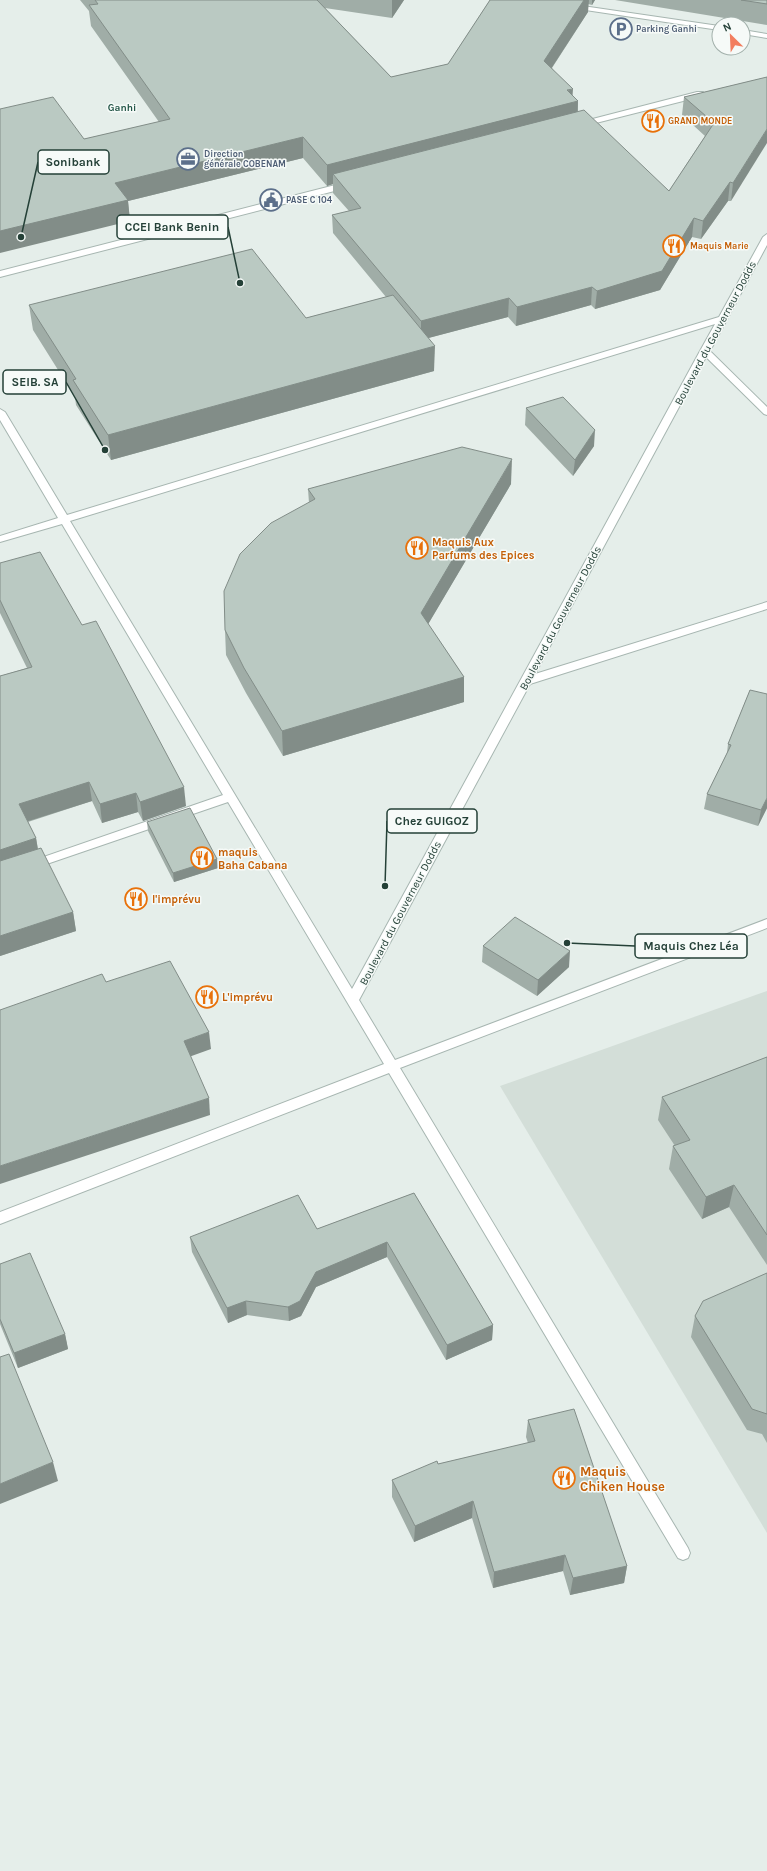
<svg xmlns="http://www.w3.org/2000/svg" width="767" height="1871" font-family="Karla,sans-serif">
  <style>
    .built { fill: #d3ded8 }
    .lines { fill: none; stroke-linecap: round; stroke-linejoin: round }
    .street-casing { stroke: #a7b6b1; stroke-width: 2 }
    .street { fill: #fff; fill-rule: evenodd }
    .wall { fill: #a0ada7 }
    .shaded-wall { fill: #828d88 }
    .building { fill: #bac9c2; stroke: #828d88 }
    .labels { text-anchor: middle; stroke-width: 3; stroke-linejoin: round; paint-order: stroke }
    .far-service-label { font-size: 9px; font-weight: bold; fill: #4e5e75; stroke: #f6faf8; text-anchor: start }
    .far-food-label { font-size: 9px; font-weight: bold; fill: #c56008; stroke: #f6faf8; text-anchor: start }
    .far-neighbourhood-label { font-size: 10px; font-weight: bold; fill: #1f5344; stroke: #f6faf8 }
    .street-label { font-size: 11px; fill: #244037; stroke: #f6faf8 }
    .food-label { font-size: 11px; font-weight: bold; fill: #c56008; stroke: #f6faf8; text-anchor: start }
    .near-food-label { font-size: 13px; font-weight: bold; fill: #c56008; stroke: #f6faf8; text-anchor: start }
    .leader { fill: none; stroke: #244037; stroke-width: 1.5 }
    .callout-dot { fill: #244037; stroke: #f6faf8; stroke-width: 1.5 }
    .callout { fill: #f6faf8; stroke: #244037; stroke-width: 1.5 }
    .callout-label { font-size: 12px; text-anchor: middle; font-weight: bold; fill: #244037 }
  </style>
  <rect width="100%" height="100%" fill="#e5eeea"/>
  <polygon class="built" points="767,991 767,1533 500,1086"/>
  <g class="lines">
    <g class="street-casing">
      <g id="street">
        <polygon points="569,4 719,26 719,30 572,8 569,8"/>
        <polygon points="743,30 767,34 767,38 743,34"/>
        <polygon points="697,92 703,92 704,94 703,96 580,127 576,125 577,123"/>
        <polygon points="347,182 351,185 350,187 0,277 0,271"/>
        <path d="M767 234V245L710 351 767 407V415L764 414 706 357 535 674 767 602V609L530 684 359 1000 395 1060 767 919V928L400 1068 688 1548 690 1553 688 1558 683 1560 678 1558 389 1073 0 1224V1212L384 1064 228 802 0 880V872L223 795 62 524 0 542V536L58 518 0 420V409L5 412 67 515 719 317 763 237ZM715 324 700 351 352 989 70 521Z"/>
      </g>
    </g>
    <use href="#street" class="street"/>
  </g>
  <g class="wall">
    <polygon points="80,0 404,0 392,18 325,8 391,77 448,64 490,0 595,0 592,5 588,4 588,12 552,68 573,96 578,101 578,112 669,191 705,136 682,115 684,97 767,77 731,201 728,201 701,239 692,237 660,290 595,309 591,305 516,326 508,317 428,338 434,371 111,460 76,405 75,397 33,330 29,305 306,318 386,297 333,233 332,215 349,211 333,193 333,184 327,186 303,158 128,201 130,221 84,139 159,122 91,26 89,11"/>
    <polygon points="615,0 767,0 767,25"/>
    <polygon points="526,408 594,446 573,476 525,425"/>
    <polygon points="511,484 428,624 464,677 464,702 283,756 246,693 226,655 225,630 309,503 308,489"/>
    <polygon points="0,563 186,806 143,821 138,812 102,823 92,801 28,822 36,838 38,849 73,912 76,931 0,956 0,676 27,668 0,613"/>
    <polygon points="750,690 767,808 758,826 704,809 707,794 727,753 728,744"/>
    <polygon points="147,822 217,859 218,868 174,882 148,831"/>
    <polygon points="483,946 569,967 537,996 482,962"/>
    <polygon points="767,1057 767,1265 729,1207 702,1219 669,1169 673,1146 675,1146 658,1120 662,1097"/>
    <polygon points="414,1193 493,1325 492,1340 446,1360 387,1257 316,1287 301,1316 289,1321 247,1315 228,1323 192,1252 190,1237 317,1229"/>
    <polygon points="0,1264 65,1334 68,1349 18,1368 0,1324"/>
    <polygon points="767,1273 767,1443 762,1434 747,1430 691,1337 695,1316"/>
    <polygon points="528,1420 627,1566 624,1583 570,1595 563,1571 493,1588 472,1518 414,1542 392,1497 392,1480 438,1464 528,1443 526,1437"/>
  </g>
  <g class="shaded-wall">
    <polygon points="392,0 404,0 392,18"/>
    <polygon points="584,0 589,0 588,12 543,81 544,61"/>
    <polygon points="592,0 595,0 592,5"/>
    <polygon points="573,89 572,103 578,101 577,122 333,174 333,184 327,186 327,165"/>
    <polygon points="767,129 767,143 731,201 733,183"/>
    <polygon points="303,137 303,158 128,201 130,221 0,253 0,231 115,183"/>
    <polygon points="730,182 728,201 701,239 703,221"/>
    <polygon points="694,218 692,237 660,290 595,309 597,291"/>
    <polygon points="592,287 591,305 516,326 517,307"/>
    <polygon points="509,298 508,317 421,340 421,321"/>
    <polygon points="435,346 434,371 111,460 108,435"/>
    <polygon points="595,430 594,446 573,476 575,460"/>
    <polygon points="512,459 511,484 420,638 421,613"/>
    <polygon points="464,677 464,702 283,756 282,731"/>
    <polygon points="89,782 92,801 22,823 19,804"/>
    <polygon points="184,787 186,806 143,821 140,802"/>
    <polygon points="136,793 138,812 102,823 100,804"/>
    <polygon points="767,798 767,808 758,826 761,810"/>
    <polygon points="36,838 39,857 0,870 0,850"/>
    <polygon points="217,859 218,868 174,882 173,873"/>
    <polygon points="73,912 76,931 0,956 0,936"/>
    <polygon points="570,951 569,967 537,996 538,980"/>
    <polygon points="209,1032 211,1049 186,1058 184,1041"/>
    <polygon points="209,1098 210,1115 0,1184 0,1166"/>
    <polygon points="734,1185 729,1207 702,1219 706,1197"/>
    <polygon points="387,1242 387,1257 316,1287 301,1316 289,1321 288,1307 316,1272"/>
    <polygon points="246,1301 247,1315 228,1323 227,1308"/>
    <polygon points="493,1325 492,1340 446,1360 447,1345"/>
    <polygon points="65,1334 68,1349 18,1368 14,1353"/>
    <polygon points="53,1462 58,1481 0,1504 0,1484"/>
    <polygon points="473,1501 472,1518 414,1542 415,1526"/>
    <polygon points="565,1555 563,1571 493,1588 494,1572"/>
    <polygon points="627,1566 624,1583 570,1595 573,1578"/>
  </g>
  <g class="building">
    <polygon points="95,0 317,0 391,77 448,64 490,0 584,0 544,61 573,89 567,90 578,101 327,165 303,137 115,183 128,200 0,231 0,109 53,97 84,139 170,119 89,5 98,4"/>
    <polygon points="741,0 767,0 767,4"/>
    <polygon points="767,77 767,129 733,183 730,182 703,221 694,218 662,271 597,291 592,287 517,307 509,298 421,321 332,215 361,208 333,174 584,110 669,191 714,123 684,97"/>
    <polygon points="252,249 306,318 393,295 435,346 108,435 73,380 76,379 29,305"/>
    <polygon points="563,397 595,430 575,460 526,408"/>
    <polygon points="462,447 512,459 421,613 464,677 282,731 244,668 225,630 224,591 240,554 271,523 315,499 308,489"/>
    <polygon points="40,552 82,625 96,621 184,787 140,802 136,793 100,804 89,782 19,804 36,838 0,850 0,676 32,667 0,600 0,563"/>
    <polygon points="750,690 767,694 767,798 761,810 707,794 731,745 728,744"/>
    <polygon points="190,808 217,859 173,873 147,822"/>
    <polygon points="41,848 73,912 0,936 0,861"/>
    <polygon points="515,917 570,951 538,980 483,946"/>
    <polygon points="170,961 209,1032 184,1041 209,1098 0,1166 0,1010 102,974 106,982"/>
    <polygon points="767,1057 767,1235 734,1185 706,1197 673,1146 690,1140 662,1097"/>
    <polygon points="414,1193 493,1325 447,1345 387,1242 316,1272 300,1301 288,1307 246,1301 227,1308 190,1237 298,1195 317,1229"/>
    <polygon points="30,1253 65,1334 14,1353 0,1319 0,1264"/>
    <polygon points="767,1273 767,1414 752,1409 695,1316 703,1301"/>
    <polygon points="9,1354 53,1462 0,1484 0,1357"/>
    <polygon points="574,1409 627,1566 573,1578 565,1555 494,1572 473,1501 415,1526 392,1480 437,1461 438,1464 535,1441 528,1420"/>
  </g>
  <defs>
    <g id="parking-ring" transform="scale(1.15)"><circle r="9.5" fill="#f6faf8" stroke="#5c6f8a" stroke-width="1.5"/><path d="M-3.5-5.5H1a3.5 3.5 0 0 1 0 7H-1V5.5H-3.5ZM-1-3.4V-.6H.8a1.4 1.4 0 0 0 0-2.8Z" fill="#5c6f8a"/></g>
    <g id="restaurant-ring" transform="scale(1.15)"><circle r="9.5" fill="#f6faf8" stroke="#e8710a" stroke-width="1.5"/><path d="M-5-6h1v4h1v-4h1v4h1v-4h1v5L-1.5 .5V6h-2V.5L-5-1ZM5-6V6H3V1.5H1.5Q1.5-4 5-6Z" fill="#e8710a"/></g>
    <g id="office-ring" transform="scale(1.15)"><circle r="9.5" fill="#f6faf8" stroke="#5c6f8a" stroke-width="1.5"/><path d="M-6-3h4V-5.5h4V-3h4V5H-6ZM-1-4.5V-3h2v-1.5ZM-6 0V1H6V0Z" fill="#5c6f8a"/></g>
    <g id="civic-ring" transform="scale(1.15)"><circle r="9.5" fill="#f6faf8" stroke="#5c6f8a" stroke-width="1.5"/><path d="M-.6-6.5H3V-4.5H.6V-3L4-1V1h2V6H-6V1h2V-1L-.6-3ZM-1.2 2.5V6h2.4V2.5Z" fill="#5c6f8a"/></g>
  </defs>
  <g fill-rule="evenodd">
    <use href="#parking-ring" x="621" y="29"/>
    <use href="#restaurant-ring" x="653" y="121"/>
    <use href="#office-ring" x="188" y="159"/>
    <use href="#civic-ring" x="271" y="200"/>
    <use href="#restaurant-ring" x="674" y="246"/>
    <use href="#restaurant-ring" x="417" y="548"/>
    <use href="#restaurant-ring" x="202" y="858"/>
    <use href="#restaurant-ring" x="136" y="899"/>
    <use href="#restaurant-ring" x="207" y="997"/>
    <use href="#restaurant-ring" x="564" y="1478"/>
  </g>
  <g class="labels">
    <g class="far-service-label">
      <text x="636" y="32">Parking Ganhi</text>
      <text x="204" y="157">Direction<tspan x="204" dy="10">générale COBENAM</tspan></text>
      <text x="286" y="203">PASE C 104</text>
    </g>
    <g class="far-food-label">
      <text x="668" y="124">GRAND MONDE</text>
      <text x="690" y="249">Maquis Marie</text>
    </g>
    <g class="far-neighbourhood-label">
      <text x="122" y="111">Ganhi</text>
    </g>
    <g class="street-label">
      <text transform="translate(715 333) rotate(-62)" y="4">Boulevard du Gouverneur Dodds</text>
      <text transform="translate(560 618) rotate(-62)" y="4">Boulevard du Gouverneur Dodds</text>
      <text transform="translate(400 913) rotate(-62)" y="4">Boulevard du Gouverneur Dodds</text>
    </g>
    <g class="food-label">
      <text x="432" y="546">Maquis Aux<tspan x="432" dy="13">Parfums des Epices</tspan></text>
      <text x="218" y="856">maquis<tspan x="218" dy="13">Baha Cabana</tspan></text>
      <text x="152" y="903">l'imprévu</text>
      <text x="222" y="1001">L'imprévu</text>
    </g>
    <g class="near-food-label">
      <text x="580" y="1476">Maquis<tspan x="580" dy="15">Chiken House</tspan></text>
    </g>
  </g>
  <path class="leader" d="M21 237L38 162M240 283L228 227M105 450L66 382M385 886L387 821M567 943L635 946"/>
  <g class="callout-dot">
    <circle cx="21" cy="237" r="4"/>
    <circle cx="240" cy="283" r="4"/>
    <circle cx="105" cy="450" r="4"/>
    <circle cx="385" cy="886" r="4"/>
    <circle cx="567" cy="943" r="4"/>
  </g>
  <g class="callout">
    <rect x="38" y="150" width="71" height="24" rx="4"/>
    <rect x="117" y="215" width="111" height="24" rx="4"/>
    <rect x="3" y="370" width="63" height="24" rx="4"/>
    <rect x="387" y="809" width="90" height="24" rx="4"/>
    <rect x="635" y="934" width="112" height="24" rx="4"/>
  </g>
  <g class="callout-label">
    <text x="73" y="166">Sonibank</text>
    <text x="172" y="231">CCEI Bank Benin</text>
    <text x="35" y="386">SEIB. SA</text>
    <text x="432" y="825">Chez GUIGOZ</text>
    <text x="691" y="950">Maquis Chez Léa</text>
  </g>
  <g transform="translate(731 36) rotate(336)"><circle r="19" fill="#f6faf8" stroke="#a2b0ab"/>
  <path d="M0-3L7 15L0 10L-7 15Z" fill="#f27e5f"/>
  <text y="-6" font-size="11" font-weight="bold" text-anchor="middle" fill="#244037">N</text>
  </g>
</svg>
